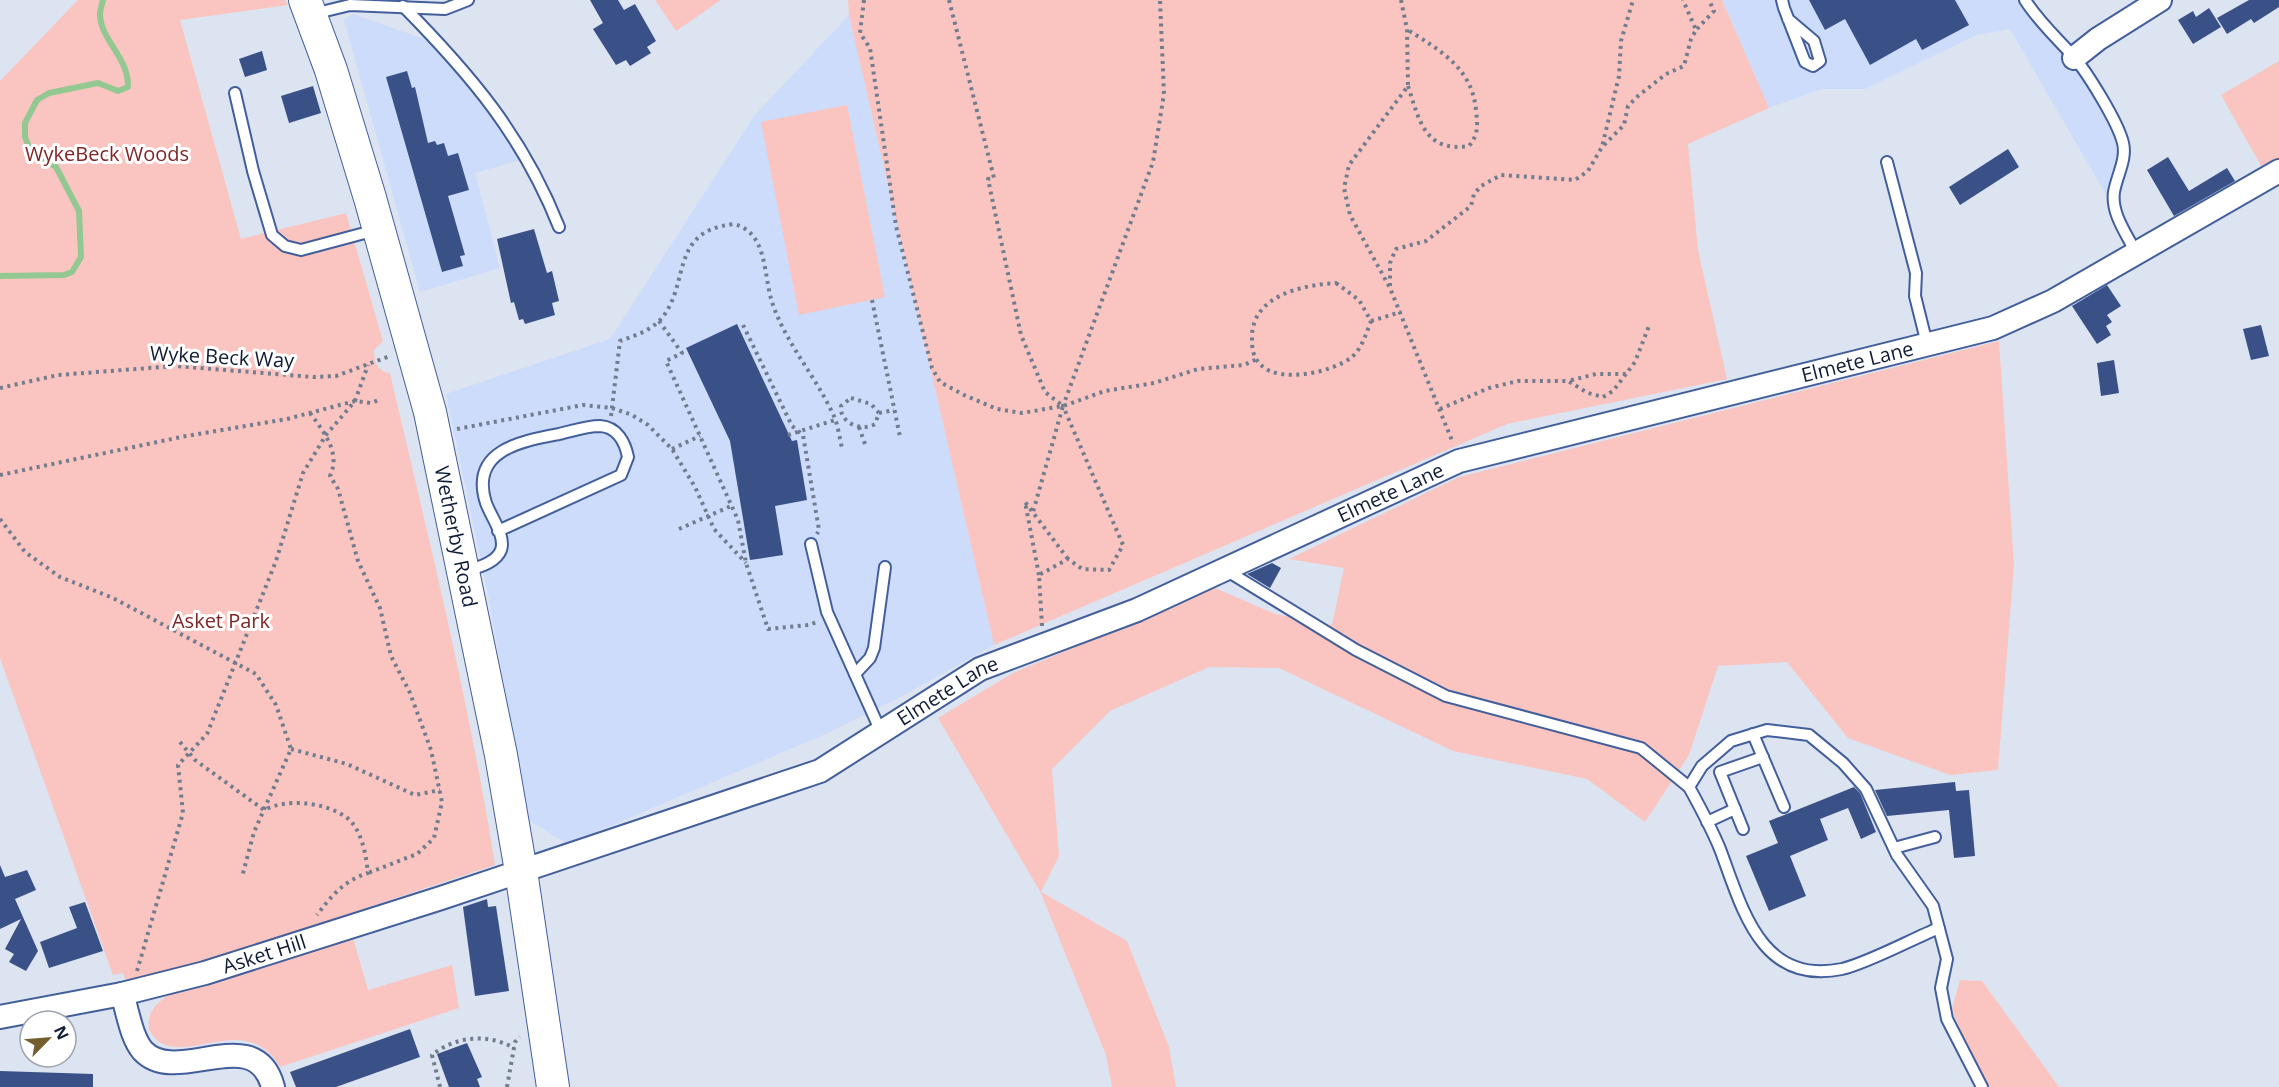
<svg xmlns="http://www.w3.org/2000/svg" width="2279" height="1087" font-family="'Open Sans',sans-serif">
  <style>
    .built { fill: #cddcfb }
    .green { fill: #fac5c1 }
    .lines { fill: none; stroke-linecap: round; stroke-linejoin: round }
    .stream { stroke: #94c892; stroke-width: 6 }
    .building { fill: #395186 }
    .lane-casing { stroke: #435f9b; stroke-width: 14 }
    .street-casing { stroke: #435f9b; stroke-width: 26 }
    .secondary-casing { stroke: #435f9b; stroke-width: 34 }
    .path { stroke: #727c8f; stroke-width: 4; stroke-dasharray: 3 4.5; stroke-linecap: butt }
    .lane { stroke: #fff; stroke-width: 10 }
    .street { stroke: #fff; stroke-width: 22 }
    .secondary { stroke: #fff; stroke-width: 32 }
    .labels { text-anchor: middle; stroke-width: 6; stroke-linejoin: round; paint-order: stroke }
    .park-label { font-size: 20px; fill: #7f2626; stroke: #fff }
    .street-label { font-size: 20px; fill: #101c35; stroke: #fff }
  </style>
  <rect width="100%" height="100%" fill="#dce3f1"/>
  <g class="built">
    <polygon points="1722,0 2025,0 2074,58 2123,141 2115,210 2010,29 1976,35 1865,89 1821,89 1769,108"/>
    <polygon points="353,14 430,41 467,83 524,159 475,173 500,268 420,292 344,20"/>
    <polygon points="849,15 994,645 897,699 823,735 568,844 528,820 488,594 446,394 610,339 755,115"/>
  </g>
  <g class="green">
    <path d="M78 0H285L288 5 180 20 241 239 346 213 383 341 374 350C374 362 377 371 390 373 428 536 469 700 495 865L177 971 127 985 123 973 113 975 0 658V81Z"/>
    <polygon points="655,0 721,0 676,31"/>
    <polygon points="848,0 1722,0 1769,108 1688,144 1698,250 1727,379 1507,424 994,645 849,15"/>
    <polygon points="2279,61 2279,171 2268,178 2221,95"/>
    <polygon points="847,105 885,297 799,315 761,122"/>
    <polygon points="1999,341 2014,564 1998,770 1950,775 1848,738 1787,662 1718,666 1689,755 1645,822 1587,779 1453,751 1279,668 1209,667 1110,711 1052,769 1059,856 1041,892 1127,941 1169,1047 1176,1087 1112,1087 1106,1055 1041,893 938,718 1013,673 1215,588 1275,614 1332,625 1344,568 1289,559 1459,477"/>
    <path d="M353 938 368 990 452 965 459 1008 280 1067C243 1004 176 1078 149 1030 147 1012 155 1004 169 995Z"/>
    <polygon points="1960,980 1982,981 2059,1087 1988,1087 1969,1054 1952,1009"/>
  </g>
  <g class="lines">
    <path class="stream" d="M0 276 64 275 72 272 81 257 79 211 56 167 31 152 25 137V123L37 100 49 93 98 83 118 91 128 87C129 57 100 40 100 14 100 10 102 4 103 0"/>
  </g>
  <g class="building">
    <polygon points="590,0 618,0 624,10 635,4 656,41 647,47 651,53 630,66 626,60 616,65 593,29 603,23"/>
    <polygon points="1809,0 1955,0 1969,25 1922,50 1916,39 1870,65 1845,19 1825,30"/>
    <polygon points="2249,0 2279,0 2279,7 2254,23 2251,19 2227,34 2217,18"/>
    <polygon points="2209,8 2221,27 2193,44 2178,20 2193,11 2196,17"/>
    <polygon points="262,51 267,70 245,77 239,59"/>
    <polygon points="407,71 412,88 415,87 428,143 435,141 437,145 444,143 448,156 458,153 469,190 448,196 465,255 460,256 463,266 442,272 386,77"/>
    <polygon points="313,86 321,113 289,123 281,96"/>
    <polygon points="2008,149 2019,167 1960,205 1949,187"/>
    <polygon points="2168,157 2189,191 2227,168 2235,181 2174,216 2147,170"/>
    <polygon points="534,229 547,273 552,271 559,301 552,303 555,315 525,324 523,319 519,320 514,302 511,303 497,239"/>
    <polygon points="2107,285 2121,306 2107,315 2112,322 2106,326 2111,335 2097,344 2072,306"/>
    <polygon points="737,324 792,441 797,440 807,500 775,506 783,555 750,560 730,441 686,348"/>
    <polygon points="2261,325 2269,356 2251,360 2243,329"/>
    <polygon points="2114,360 2119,393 2101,396 2097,363"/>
    <polygon points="1272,563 1281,568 1270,588 1247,574"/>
    <polygon points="1955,782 1956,791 1969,790 1975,856 1954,858 1949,810 1887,816 1875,790"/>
    <polygon points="1854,787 1860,793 1876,832 1861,839 1848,808 1820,819 1828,840 1790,856 1806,896 1769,911 1746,856 1778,843 1769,821"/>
    <polygon points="0,865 5,877 27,870 36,890 15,899 38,951 26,971 9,962 14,954 5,949 21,919 0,929"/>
    <polygon points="487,899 488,907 496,906 509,991 475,996 463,907"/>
    <polygon points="85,902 103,951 49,968 40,942 77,928 69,907"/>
    <polygon points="410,1029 420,1057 336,1087 296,1087 290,1072"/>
    <polygon points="467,1043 482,1077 477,1079 480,1087 449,1087 437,1054"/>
    <polygon points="0,1071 93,1074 93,1087 0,1087"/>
  </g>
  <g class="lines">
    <g class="lane-casing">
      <g id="lane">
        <polyline points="1782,0 1784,8 1805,62 1813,66 1820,61 1814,41 1788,19"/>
        <path d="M2025 0C2039 22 2056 37 2073 56 2087 72 2118 122 2123 143 2127 159 2117 175 2114 192 2111 213 2126 233 2135 251"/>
        <path d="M403 6C471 75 523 136 559 227"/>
        <polyline points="313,14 350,5 445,9 468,0"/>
        <polyline points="235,93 253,171 272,235 285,246 301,250 376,230"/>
        <polyline points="1887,162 1916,273 1915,296 1927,344"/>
        <polyline points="811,544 827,612 881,732"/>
        <polyline points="1224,569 1356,650 1446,696 1641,748 1689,787"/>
        <path d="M467 571C478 567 496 563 501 550 506 536 491 517 486 503 469 450 522 441 559 434 572 431 586 426 600 426 617 427 625 442 628 457L621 475 498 531"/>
        <polyline points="855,674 870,658 874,648 885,567"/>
        <polyline points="1753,734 1784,807"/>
        <polyline points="1707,822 1735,809"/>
        <polyline points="1743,829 1720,772 1763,757"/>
        <polyline points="1894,848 1935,837"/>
        <path d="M1939 928C1912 939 1868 963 1842 969 1760 986 1742 907 1720 849 1711 827 1700 807 1689 787L1702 766 1731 741 1767 730 1809 735 1843 763 1866 789 1897 855 1933 906 1947 959 1941 988 1947 1019 1982 1087"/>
      </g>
    </g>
    <g class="street-casing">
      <g id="street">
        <polyline points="2074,58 2098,39 2160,0"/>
        <path d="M122 994C128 1012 131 1037 143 1051 177 1087 255 1020 273 1087"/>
        <path id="s1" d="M0 1017 122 994 205 973 441 898 820 771 980 669 1137 610 1459 461 1993 328 2053 301 2279 171"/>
      </g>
    </g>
    <g class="secondary-casing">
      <g id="secondary">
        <path id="s2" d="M305 0 331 70 370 198 430 412 501 755 521 871 553 1087"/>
      </g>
    </g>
    <g class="path">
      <polyline points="864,0 860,33 870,48 896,226 932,368 940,382 964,395 997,409 1022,413 1063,406 1105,391 1154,383 1198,369 1244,365 1257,359"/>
      <polyline points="949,0 994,178 988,179 1021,335 1045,392 1063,406 1033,512"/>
      <polyline points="1401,0 1407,29 1408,86 1349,165 1344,188 1350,215 1390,288 1453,443"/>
      <polyline points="1697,29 1714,11 1709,0"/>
      <path d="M1408 86C1419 120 1425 153 1469 146 1478 135 1478 126 1476 111 1473 69 1441 51 1408 30"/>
      <polyline points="1604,145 1624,125 1628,106 1638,96 1666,74 1684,66 1691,39 1696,30 1683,0"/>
      <path d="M1336 283 1359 300 1371 321C1366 334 1362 348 1352 357 1333 372 1280 384 1261 365 1252 356 1252 348 1252 336 1253 295 1303 285 1336 283Z"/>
      <polyline points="1390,286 1390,263 1396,249 1426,241 1471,206 1474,194 1481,186 1501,175 1575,180 1588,171 1602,147 1619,76 1621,41 1633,0"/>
      <polyline points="872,300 900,437"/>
      <polyline points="659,321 682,353 666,361 738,520 746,563 768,629 809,625 817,622"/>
      <polyline points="1371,321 1401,312"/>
      <polyline points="743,325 792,426 803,435 819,530 817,534"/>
      <polyline points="1626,374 1613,391 1603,397 1588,393 1568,381 1596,374 1626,374 1635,362 1649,326"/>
      <polyline points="0,388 58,375 175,366 313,377 336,376 390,356"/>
      <path d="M851 398 871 404 879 413 875 424C862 432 839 423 841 406Z"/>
      <polyline points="1440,409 1489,388 1518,381 1568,381"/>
      <path d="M310 413C324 432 341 453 330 476L338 489 358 561 380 608 391 656 410 693 431 750 442 802 434 838 417 854 368 873"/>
      <polyline points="879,413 894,410"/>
      <path d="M611 416 620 341C634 336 650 331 661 319 691 284 668 231 734 224 768 233 763 274 772 302 785 342 814 374 832 412 838 423 839 436 842 448"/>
      <polyline points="859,427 865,444"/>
      <polyline points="457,429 583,405 612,408 632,415 648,425 672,449 695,487 714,529 746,563"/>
      <polyline points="788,435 835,420"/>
      <polyline points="672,449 700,436"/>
      <polyline points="0,475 186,436 287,419 355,401 371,403 381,399"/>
      <polyline points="0,519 25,552 60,577 113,598 256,674 276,705 291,749 254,832 242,877"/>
      <polyline points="679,529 731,506"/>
      <polyline points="1039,575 1025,502 1068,559"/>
      <polyline points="1042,626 1039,575 1068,559 1082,569 1109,570 1123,545 1063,406 1153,162 1164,94 1160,0"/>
      <path d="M180 742 195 760 264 810C287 798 324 802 346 817 362 829 366 855 368 873 345 880 331 896 317 915"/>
      <polyline points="291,749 347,764 415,795 440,790"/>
      <polyline points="137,971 183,813 178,765 207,734 276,561 303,473 326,435 355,401 368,365"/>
      <path d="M440 1087 432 1055C456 1036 487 1033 514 1048"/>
      <polyline points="507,1087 515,1042 520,1037"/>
    </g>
    <use href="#lane" class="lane"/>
    <use href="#street" class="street"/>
    <use href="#secondary" class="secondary"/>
  </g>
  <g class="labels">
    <g class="park-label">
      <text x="107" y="161">WykeBeck Woods</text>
      <text x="221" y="628">Asket Park</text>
    </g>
    <g class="street-label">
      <text transform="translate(222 357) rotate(3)" y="7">Wyke Beck Way</text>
      <text dy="7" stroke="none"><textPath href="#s1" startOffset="1980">Elmete Lane</textPath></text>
      <text dy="7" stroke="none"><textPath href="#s1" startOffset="1494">Elmete Lane</textPath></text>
      <text dy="7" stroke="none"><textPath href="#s2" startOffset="558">Wetherby Road</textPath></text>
      <text dy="7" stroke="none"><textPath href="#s1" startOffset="1008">Elmete Lane</textPath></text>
      <text dy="7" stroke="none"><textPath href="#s1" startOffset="272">Asket Hill</textPath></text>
    </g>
  </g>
  <g transform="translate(48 1039) rotate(65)"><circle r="28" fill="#ffffff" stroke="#9fa4ae" stroke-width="1.5"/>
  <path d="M0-4.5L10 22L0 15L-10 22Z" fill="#755e2e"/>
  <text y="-9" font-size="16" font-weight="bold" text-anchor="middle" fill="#101c35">N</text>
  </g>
</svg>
